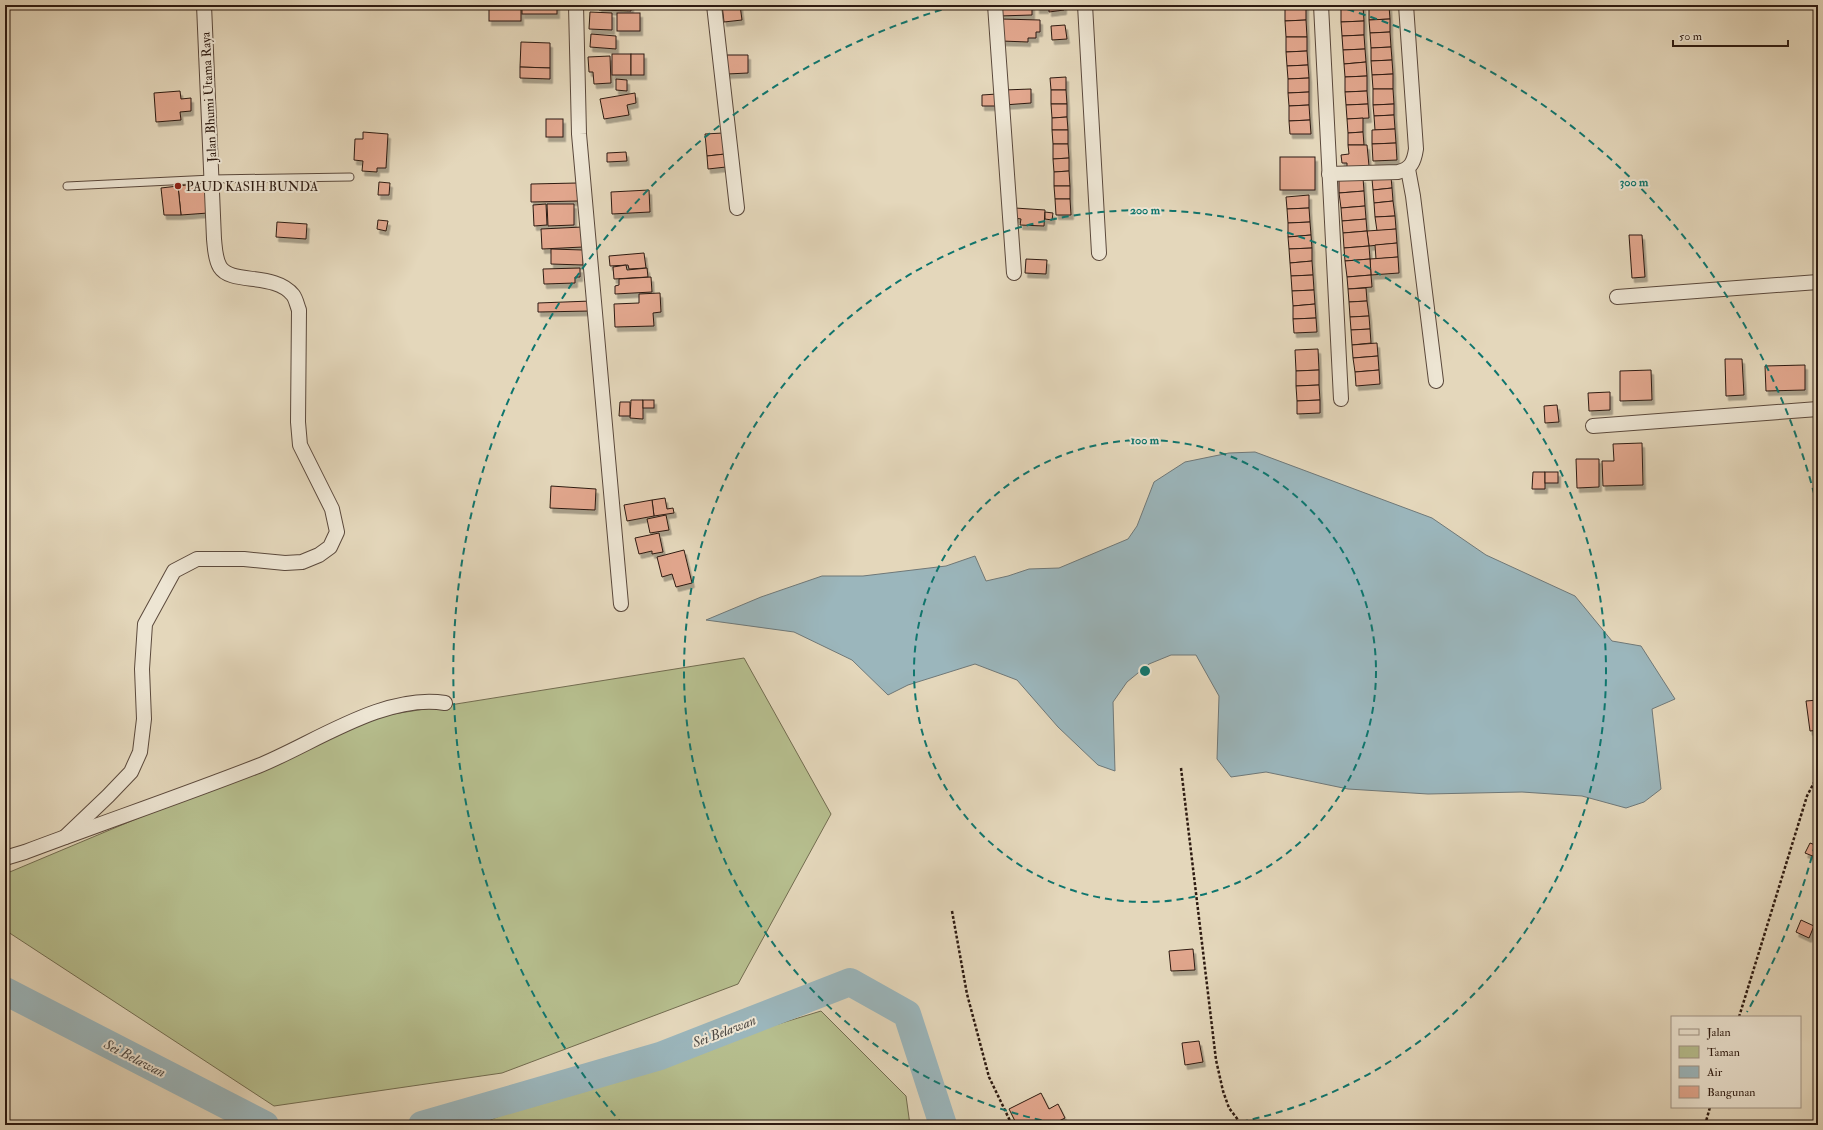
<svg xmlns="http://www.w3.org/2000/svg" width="1823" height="1130" font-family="'IM FELL Double Pica',serif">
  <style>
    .green { fill: #b6be8e; stroke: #726c50 }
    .water { fill: #9bb6bc; stroke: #6f7878 }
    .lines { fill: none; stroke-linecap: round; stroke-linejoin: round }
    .river { stroke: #9bb6bc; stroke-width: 28 }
    .building { fill: #e2a78e; stroke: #2d1a11; filter: url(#shadow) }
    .lane-casing { stroke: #5b493c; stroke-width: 9 }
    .street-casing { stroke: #5b493c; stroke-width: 16 }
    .path { stroke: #2d1a11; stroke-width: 2.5; stroke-dasharray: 3 2; stroke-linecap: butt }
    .lane { stroke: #ede5d3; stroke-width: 7 }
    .street { stroke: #ede5d3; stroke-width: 14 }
    .ring { fill: none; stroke: #0f766e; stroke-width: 2; stroke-dasharray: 7 5 }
    .poi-dot { fill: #8f2418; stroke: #ede5d3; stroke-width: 1.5 }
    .labels { text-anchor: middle; stroke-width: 4; stroke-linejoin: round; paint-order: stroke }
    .street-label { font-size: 13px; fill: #2d1a11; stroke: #ede5d3 }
    .poi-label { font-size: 13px; fill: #2d1a11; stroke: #ede5d3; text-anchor: start }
    .water-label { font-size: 14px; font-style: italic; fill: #4e4944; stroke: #ede5d3 }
    .centre { fill: #0f766e; stroke: #ede5d3; stroke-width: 2 }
    .ring-label { font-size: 12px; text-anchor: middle; font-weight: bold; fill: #0f766e; stroke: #ede5d3; stroke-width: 4; stroke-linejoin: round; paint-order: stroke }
  </style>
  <defs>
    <filter id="shadow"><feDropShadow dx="2.5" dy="4.5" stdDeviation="0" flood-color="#0004"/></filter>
  </defs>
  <rect width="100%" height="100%" fill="#e4d7bb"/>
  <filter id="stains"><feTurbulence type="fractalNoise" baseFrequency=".005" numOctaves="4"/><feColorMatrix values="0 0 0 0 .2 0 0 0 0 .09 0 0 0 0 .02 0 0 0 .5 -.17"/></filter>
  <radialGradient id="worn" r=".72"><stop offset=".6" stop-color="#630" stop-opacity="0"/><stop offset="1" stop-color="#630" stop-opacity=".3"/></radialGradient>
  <g class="green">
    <polygon points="744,658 831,814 738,984 502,1073 274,1106 5,930 5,874 381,716"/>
    <polygon points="821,1011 906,1096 910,1125 478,1125 559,1091"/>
  </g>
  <polygon class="water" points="1255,452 1432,518 1486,555 1575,596 1612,641 1641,646 1675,699 1652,709 1661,789 1644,802 1626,808 1582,796 1522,792 1428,794 1348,789 1266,772 1231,777 1217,759 1219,696 1196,655 1171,655 1149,664 1127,682 1113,702 1115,771 1098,765 1058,727 1017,680 975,664 908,685 888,695 852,660 794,632 706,620 761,597 822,576 863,576 946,566 975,556 986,581 1008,576 1029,569 1059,568 1128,539 1137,526 1154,482 1185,462 1229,453"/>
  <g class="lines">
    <g class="river">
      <polyline points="5,991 265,1125"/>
      <polyline points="422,1125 660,1056 850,982 907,1014 943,1125"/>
    </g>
  </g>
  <g class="building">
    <rect x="489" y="5" width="32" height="16"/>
    <rect x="522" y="5" width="35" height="9"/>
    <polygon points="599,5 631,5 631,11 599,10"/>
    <polygon points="722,5 740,5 742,20 724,22"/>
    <polygon points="999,5 1032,5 1032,15 999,16"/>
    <rect x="1037" y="5" width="9" height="4"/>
    <polygon points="1049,5 1064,5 1064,10 1049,12"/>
    <polygon points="1285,5 1306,5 1306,20 1285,21"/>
    <polygon points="1340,5 1363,5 1363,6 1341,7"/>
    <polygon points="1363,6 1364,21 1341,22 1341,7"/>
    <polygon points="1369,6 1389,6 1390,19 1369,20"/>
    <polygon points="590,12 612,13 612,30 589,29"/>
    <rect x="617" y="13" width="23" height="18"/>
    <polygon points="1001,19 1040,20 1040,32 1036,32 1036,38 1028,38 1028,42 1001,41"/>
    <polygon points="1390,19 1390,32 1370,33 1369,20"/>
    <polygon points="1306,20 1307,37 1286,37 1285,21"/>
    <polygon points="1364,21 1364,35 1342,36 1341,22"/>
    <polygon points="1065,25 1067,39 1052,40 1051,26"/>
    <polygon points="1390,32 1391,47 1371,48 1370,33"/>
    <polygon points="591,34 616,36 616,49 590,47"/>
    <polygon points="1364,35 1365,49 1343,50 1342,36"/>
    <polygon points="1286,37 1307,37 1307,51 1286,52"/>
    <polygon points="521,42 550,43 550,68 520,67"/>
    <polygon points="1391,47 1392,60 1371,61 1371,48"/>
    <polygon points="1365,49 1366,62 1344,64 1343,50"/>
    <polygon points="1307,51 1308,65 1287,66 1286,52"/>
    <rect x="612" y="54" width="19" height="21"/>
    <rect x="631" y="54" width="13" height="21"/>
    <polygon points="727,55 748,55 748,73 727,74"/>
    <polygon points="610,56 611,83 594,84 593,72 589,72 588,57"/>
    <polygon points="1392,60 1393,74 1372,75 1371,61"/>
    <polygon points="1366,62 1367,76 1345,77 1344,64"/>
    <polygon points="1308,65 1309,78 1288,79 1287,66"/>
    <polygon points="520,67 550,68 550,79 520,78"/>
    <polygon points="1393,74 1393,89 1373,89 1372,75"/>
    <polygon points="1367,76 1367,91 1345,92 1345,77"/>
    <polygon points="1066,77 1066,90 1051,90 1050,78"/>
    <polygon points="1309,78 1309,92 1288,93 1288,79"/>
    <polygon points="616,79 627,80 627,91 616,90"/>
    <polygon points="1031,89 1031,103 1004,105 1004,90"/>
    <polygon points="1373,89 1393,89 1394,104 1373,105"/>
    <polygon points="1051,90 1066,90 1067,104 1051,104"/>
    <polygon points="180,91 181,99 191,98 191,111 180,112 181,120 156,122 154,93"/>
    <polygon points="1367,91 1368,104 1346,105 1345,92"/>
    <polygon points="1309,92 1309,105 1289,106 1288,93"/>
    <polygon points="635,93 636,103 627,105 629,115 604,119 600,99"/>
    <polygon points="997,94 998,106 982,106 982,95"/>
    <polygon points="1051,104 1067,104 1067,117 1052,118"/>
    <polygon points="1368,104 1369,118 1347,119 1346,105"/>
    <polygon points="1394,104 1394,115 1374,116 1373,105"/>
    <polygon points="1309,105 1310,120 1289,121 1289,106"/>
    <polygon points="1394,115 1395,129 1375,130 1374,116"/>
    <polygon points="1067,117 1068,130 1052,130 1052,118"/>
    <polygon points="1363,118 1363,132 1348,133 1347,119"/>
    <rect x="546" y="119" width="17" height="18"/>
    <polygon points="1310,120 1311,134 1290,134 1289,121"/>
    <polygon points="1395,129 1396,143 1372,144 1372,130"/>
    <polygon points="1052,130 1068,130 1068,144 1053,144"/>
    <polygon points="363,132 388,134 386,168 377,168 377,172 362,171 363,161 354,160 355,139 363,139"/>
    <polygon points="1363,132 1364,145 1348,145 1348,133"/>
    <polygon points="723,133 725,154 707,156 705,134"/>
    <polygon points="1396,143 1397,160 1373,161 1372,144"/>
    <polygon points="1053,144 1068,144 1069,158 1053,159"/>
    <polygon points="1348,145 1367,145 1369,166 1347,167 1347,163 1342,163 1341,155 1349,154"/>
    <polygon points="626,152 627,161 607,162 607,153"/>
    <polygon points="725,154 726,167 708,169 707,156"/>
    <rect x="1280" y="157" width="35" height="33"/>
    <polygon points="1069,158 1069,171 1054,172 1053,159"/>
    <polygon points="1069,171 1070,186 1054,186 1054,172"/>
    <polygon points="1391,177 1392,188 1373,190 1372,179"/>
    <polygon points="1363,178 1364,191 1339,193 1339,180"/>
    <polygon points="379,182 390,183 389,195 378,195"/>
    <polygon points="205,183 208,213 181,215 178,186"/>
    <polygon points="577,183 578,201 531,202 531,184"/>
    <polygon points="178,186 181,215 164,215 161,188"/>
    <polygon points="1054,186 1070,186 1070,199 1055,199"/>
    <polygon points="1392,188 1393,201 1374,203 1373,190"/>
    <polygon points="649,190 650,212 612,214 611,192"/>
    <polygon points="1364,191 1365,206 1341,208 1339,193"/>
    <polygon points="1309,195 1309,208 1287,209 1286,197"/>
    <polygon points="1055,199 1070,199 1071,215 1056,215"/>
    <polygon points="1393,201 1395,216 1375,217 1374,203"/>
    <polygon points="546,204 547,225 534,226 533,205"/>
    <polygon points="547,204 574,204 574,225 548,226"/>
    <polygon points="1365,206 1366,219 1342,221 1341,208"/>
    <polygon points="1015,208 1045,210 1044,226 1020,225 1021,219 1015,218"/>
    <polygon points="1309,208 1310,222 1288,223 1287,209"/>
    <polygon points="1045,212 1053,213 1052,220 1045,219"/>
    <polygon points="1395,216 1396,229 1377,231 1375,217"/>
    <polygon points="1366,219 1367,231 1343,233 1342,221"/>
    <polygon points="378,220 388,221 386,231 377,229"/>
    <polygon points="277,222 307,224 306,239 276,237"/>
    <polygon points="1310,222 1311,235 1288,237 1288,223"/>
    <polygon points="582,227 583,247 542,249 541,229"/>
    <polygon points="1396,229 1397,243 1369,246 1367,231"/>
    <polygon points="1367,231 1369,246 1344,248 1343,233"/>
    <polygon points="1311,235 1312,248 1289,249 1288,237"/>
    <polygon points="1629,235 1642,235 1645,277 1632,278"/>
    <polygon points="1397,243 1398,257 1376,259 1375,245"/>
    <polygon points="1369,246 1370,259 1345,261 1344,248"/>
    <polygon points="1312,248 1312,261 1290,263 1289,249"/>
    <polygon points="551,249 583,250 583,265 551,264"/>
    <polygon points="644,253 646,268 629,269 628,265 610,266 609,256"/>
    <polygon points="1398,257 1399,273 1371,275 1370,259"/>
    <polygon points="1026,259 1047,260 1046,274 1025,273"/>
    <polygon points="1370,259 1371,275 1347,277 1345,261"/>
    <polygon points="1312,261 1313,275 1291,276 1290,263"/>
    <polygon points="626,265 627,270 647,268 648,277 614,279 613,267"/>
    <polygon points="580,268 580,277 575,277 575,283 544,284 543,269"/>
    <polygon points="1313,275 1314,290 1292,291 1291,276"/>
    <polygon points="1371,275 1372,287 1348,289 1347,277"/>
    <polygon points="651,277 652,292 615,294 615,286 619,285 619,279"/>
    <polygon points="1366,288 1367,301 1349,302 1348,289"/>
    <polygon points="1314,290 1315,304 1293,306 1292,291"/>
    <polygon points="660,293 661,312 653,313 654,326 615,327 614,304 639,303 639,294"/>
    <polygon points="591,301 591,311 538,312 538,303"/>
    <polygon points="1367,301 1369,316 1350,317 1349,302"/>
    <polygon points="1315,304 1316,318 1293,319 1293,306"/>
    <polygon points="1369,316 1370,329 1351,330 1350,317"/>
    <polygon points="1316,318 1317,332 1294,333 1293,319"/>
    <polygon points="1370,329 1371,343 1352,345 1351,330"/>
    <polygon points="1377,343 1378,356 1353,358 1352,345"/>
    <polygon points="1318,349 1319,370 1296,371 1295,350"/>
    <polygon points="1378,356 1379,370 1355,372 1353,358"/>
    <polygon points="1725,359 1742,359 1744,395 1726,396"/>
    <polygon points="1805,365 1805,390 1766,391 1765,366"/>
    <polygon points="1319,370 1319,385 1296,386 1296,371"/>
    <polygon points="1379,370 1380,384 1356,386 1355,372"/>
    <polygon points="1651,370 1652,400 1620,401 1620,371"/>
    <polygon points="1319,385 1320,400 1297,401 1296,386"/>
    <polygon points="1610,392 1610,410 1589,411 1588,393"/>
    <polygon points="631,400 643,400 643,419 630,418"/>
    <rect x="643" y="400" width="11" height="8"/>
    <polygon points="1320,400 1320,413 1297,414 1297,401"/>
    <polygon points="620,402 630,402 630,416 619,416"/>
    <polygon points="1557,405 1559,422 1545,423 1544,406"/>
    <polygon points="1642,443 1643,485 1603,486 1602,461 1614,461 1613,444"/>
    <polygon points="1576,459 1599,459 1599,487 1577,488"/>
    <polygon points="1533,472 1545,472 1545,489 1532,489"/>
    <rect x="1545" y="472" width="13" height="11"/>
    <polygon points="551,486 596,489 595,510 550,508"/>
    <polygon points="665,498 667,509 673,508 674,513 654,516 652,500"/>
    <polygon points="652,500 654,516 627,521 624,505"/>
    <polygon points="666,515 669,530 650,533 647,519"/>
    <polygon points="659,533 663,552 652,554 652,551 639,554 635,538"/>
    <polygon points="684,550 692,583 676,587 672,574 662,577 657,557"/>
    <polygon points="1818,700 1818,730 1810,731 1806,701"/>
    <polygon points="1810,843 1818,846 1815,857 1805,853"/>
    <polygon points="1801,920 1814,926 1809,938 1796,932"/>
    <polygon points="1193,949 1195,970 1171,971 1169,951"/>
    <polygon points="1199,1041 1203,1062 1185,1065 1182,1043"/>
    <polygon points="1041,1093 1049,1109 1058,1104 1065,1118 1051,1125 1017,1125 1009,1109"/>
  </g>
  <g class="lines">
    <g class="lane-casing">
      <polyline id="lane" points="67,186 212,179 350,177"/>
    </g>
    <g class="street-casing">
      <g id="street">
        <polyline points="576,5 579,134 621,604"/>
        <polyline points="714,5 737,208"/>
        <polyline points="995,5 1014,273"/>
        <polyline points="1085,5 1099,253"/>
        <polyline points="1321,5 1341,399"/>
        <polyline points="1408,169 1413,196 1436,381"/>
        <path d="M1329 174 1398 172C1411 169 1414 162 1416 149L1406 5"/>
        <polyline points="1617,297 1818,282"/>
        <polyline points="1593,426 1818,409"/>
        <path d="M65 837 108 796 131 772 140 752 144 719 142 669 145 624 174 571 197 559H244L285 563 302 562 319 555 330 547 337 532 332 509 300 445 298 422 299 310C297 305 296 299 293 295 275 272 231 285 220 267 215 259 215 248 214 239L204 5"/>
        <path d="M5 858 25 852C102 823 181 796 258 766 313 744 384 693 445 703"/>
      </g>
    </g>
    <g class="path">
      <polyline points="1181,768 1216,1060 1223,1091 1229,1108 1242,1125"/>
      <polyline points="952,911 967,994 989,1077 1012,1125"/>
      <polyline points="1739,1017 1807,796 1818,775"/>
      <polyline points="1705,1125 1710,1107"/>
    </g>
    <use href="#lane" class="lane"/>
    <use href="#street" class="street"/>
  </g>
  <g class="ring">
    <circle cx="1145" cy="671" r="231"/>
    <path d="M1065 1125A461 461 0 1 1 1225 1125"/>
    <path d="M1818 833A692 692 0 0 1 1747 1012M623 1125A692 692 0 0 1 954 6M1336 6A692 692 0 0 1 1818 509"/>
  </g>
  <circle class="poi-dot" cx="178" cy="186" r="4"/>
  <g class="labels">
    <g class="street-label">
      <text transform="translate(208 97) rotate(-93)" y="5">Jalan Bhumi Utama Raya</text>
    </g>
    <g class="poi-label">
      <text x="186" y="191">PAUD KASIH BUNDA</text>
    </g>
    <g class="water-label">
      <text transform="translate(724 1031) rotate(-21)" y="5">Sei Belawan</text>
      <text transform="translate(135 1058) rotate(27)" y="5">Sei Belawan</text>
    </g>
  </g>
  <circle cx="1145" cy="671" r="6" class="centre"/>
  <g class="ring-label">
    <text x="1634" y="186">300 m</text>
    <text x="1145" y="214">200 m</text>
    <text x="1145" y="444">100 m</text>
  </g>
  <rect width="1823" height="1130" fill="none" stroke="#e4d7bb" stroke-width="20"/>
  <rect x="6" y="6" width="1811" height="1118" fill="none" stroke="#2d1a11" stroke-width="2"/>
  <rect x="10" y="10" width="1803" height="1110" fill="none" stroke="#2d1a11"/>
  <rect x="1671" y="1016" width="130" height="92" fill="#ede5d3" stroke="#a09485"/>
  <rect x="1679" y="1029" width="20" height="6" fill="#ede5d3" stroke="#a09485"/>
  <text x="1707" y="1036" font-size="12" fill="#2d1a11">Jalan</text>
  <rect x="1679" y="1046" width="20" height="12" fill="#b6be8e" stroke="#a09485"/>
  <text x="1707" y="1056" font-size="12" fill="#2d1a11">Taman</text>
  <rect x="1679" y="1066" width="20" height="12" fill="#9bb6bc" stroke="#a09485"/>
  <text x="1707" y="1076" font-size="12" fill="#2d1a11">Air</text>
  <rect x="1679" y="1086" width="20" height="12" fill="#e2a78e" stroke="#a09485"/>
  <text x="1707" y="1096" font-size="12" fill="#2d1a11">Bangunan</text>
  <path d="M1673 40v6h115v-6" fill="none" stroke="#2d1a11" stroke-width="2"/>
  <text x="1679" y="40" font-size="12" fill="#2d1a11" stroke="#ede5d3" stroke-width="3" paint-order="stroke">50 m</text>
  <rect width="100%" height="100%" filter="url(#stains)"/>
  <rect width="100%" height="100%" fill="url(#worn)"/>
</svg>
